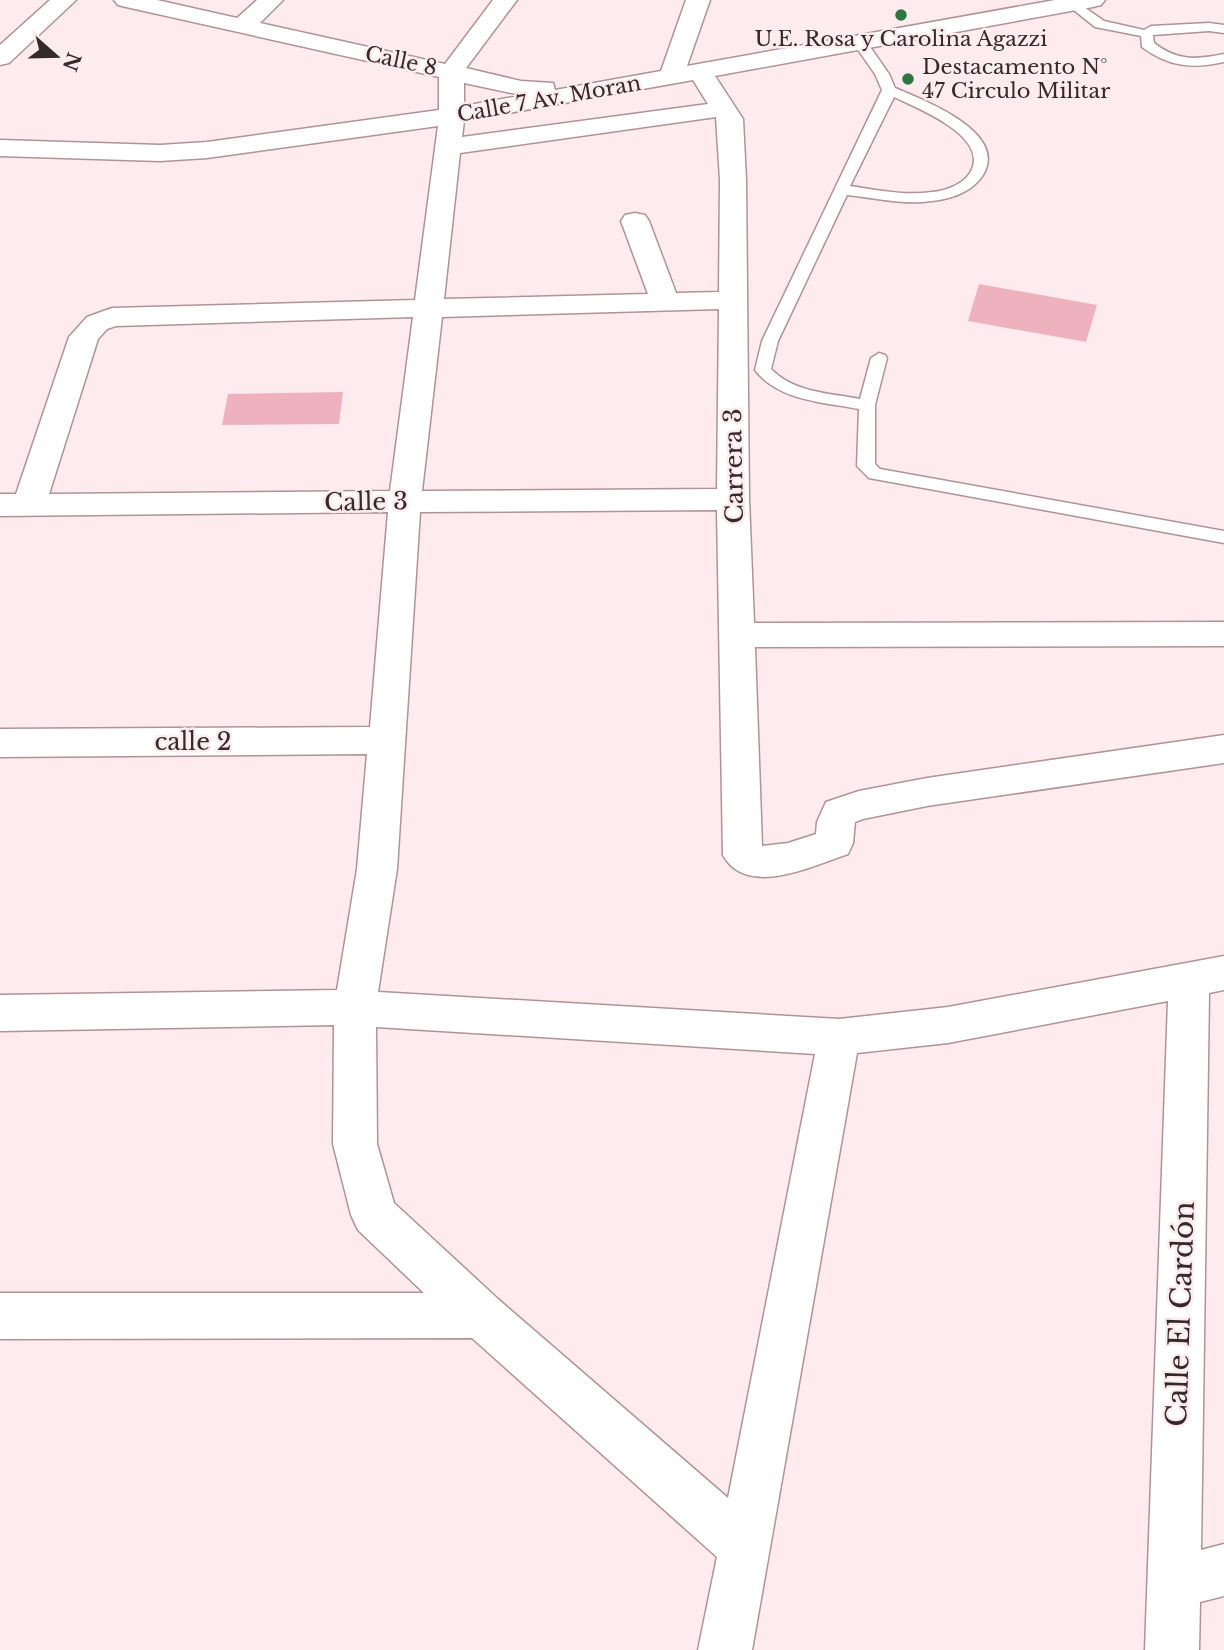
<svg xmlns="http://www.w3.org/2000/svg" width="1224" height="1650" font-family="'Libre Baskerville',serif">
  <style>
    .green { fill: #edb2be }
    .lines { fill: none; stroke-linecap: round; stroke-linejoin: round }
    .service-casing { stroke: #b09399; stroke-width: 3 }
    .minor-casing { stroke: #b09399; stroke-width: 3 }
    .service { fill: #fff; fill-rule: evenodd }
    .minor { fill: #fff; fill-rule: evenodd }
    .poi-dot { fill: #2e7541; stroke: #feebef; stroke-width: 2.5 }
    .labels { text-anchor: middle; stroke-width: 5; stroke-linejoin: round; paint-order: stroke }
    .far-poi-label { font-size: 21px; fill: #34292b; stroke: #feebef }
    .far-street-label { font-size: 21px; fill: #34292b; stroke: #feebef }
    .street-label { font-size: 24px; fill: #34292b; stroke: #feebef }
    .near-street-label { font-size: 28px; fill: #34292b; stroke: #feebef }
  </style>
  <rect width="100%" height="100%" fill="#feebef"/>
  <g class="green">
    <polygon points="979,284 1097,305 1086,342 968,321"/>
    <polygon points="343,392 339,424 222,425 228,394"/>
  </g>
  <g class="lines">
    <g class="service-casing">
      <g id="service">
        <path d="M1074 0 1104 21 1144 30 1151 26 1209 23 1224 25V33L1209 31 1153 35 1154 43C1177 61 1196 60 1224 54V62C1192 69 1169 67 1142 47L1141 36 1095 27 1070 7V1Z"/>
        <path d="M861 40 866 41 889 74 895 88C923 100 1009 132 983 175 972 192 951 199 932 201 904 205 875 198 847 195L778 341 771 369C795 393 829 393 860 399L871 358 879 353 885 355 887 358 875 405V464L880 469 1224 531V543L869 478 857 466 859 409C823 402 779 401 755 370L762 341 882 90 875 74 854 44ZM894 97C917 108 992 137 970 173 962 185 945 191 932 192 905 196 877 190 850 186Z"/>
      </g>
    </g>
    <g class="minor-casing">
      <g id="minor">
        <polygon points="50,0 76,0 9,63 0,65 0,45"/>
        <path d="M114 0H157L237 18 257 0H283L260 23 445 64 493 0H517L466 68 521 81 553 83 555 90 661 71 686 0H710L687 66 1055 0H1105L1101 5 1093 7 715 76 743 119 746 180 749 499 754 623 1224 622V646L755 647 762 846 788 843 816 834 817 822 826 802 859 791 927 778 1224 735V763L927 806 863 819 855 822 853 843 848 854C814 865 747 899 723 855L717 510 420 512 397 869 378 992 839 1019 948 1007 1224 956V990L1209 993 1201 1550 1224 1544V1596L1200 1602 1199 1650H1145L1168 1001 948 1043 857 1053 752 1650H698L717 1557 472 1338 0 1339V1293H424L358 1230 351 1215 333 1144 334 1025 0 1031V995L337 990 357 869 367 754 0 757V729L370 727 388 512 0 516V494H16L69 337 87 317 112 308 415 300 438 126 207 158 160 161 0 156V140L160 145 207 142 439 110V77L126 7 118 5ZM693 80 708 104 462 137 464 121ZM464 83 521 95H524L464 106ZM716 117 720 180 719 292 676 293 649 221 645 215 635 213 625 215 621 221 648 294 444 299 460 153ZM719 309 717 489 422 491 442 317ZM413 317 390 491 49 494 98 339 107 329 116 326ZM376 1027 815 1054 728 1498 498 1299 394 1203 377 1144Z"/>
      </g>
    </g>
    <use href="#service" class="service"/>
    <use href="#minor" class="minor"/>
  </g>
  <g class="poi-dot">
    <circle cx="901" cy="15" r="7"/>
    <circle cx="908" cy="79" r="7"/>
  </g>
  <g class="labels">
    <g class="far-poi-label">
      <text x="901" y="46">U.E. Rosa y Carolina Agazzi</text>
      <text x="922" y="74" text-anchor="start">Destacamento N°<tspan x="922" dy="24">47 Circulo Militar</tspan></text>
    </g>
    <g class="far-street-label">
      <text transform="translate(401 61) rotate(12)" y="7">Calle 8</text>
      <text transform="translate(549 99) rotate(-10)" y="7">Calle 7 Av. Moran</text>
    </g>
    <g class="street-label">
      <text transform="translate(734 466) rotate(-91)" y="8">Carrera 3</text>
      <text transform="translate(366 502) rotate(-1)" y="8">Calle 3</text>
      <text x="193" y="750">calle 2</text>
    </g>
    <g class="near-street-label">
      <text transform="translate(1180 1314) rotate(-88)" y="10">Calle El Cardón</text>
    </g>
  </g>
  <g transform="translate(56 56) rotate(110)" stroke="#feebef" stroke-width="5" paint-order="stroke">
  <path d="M0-5L12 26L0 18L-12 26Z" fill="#34292b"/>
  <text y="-10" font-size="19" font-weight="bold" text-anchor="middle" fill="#34292b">N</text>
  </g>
</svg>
